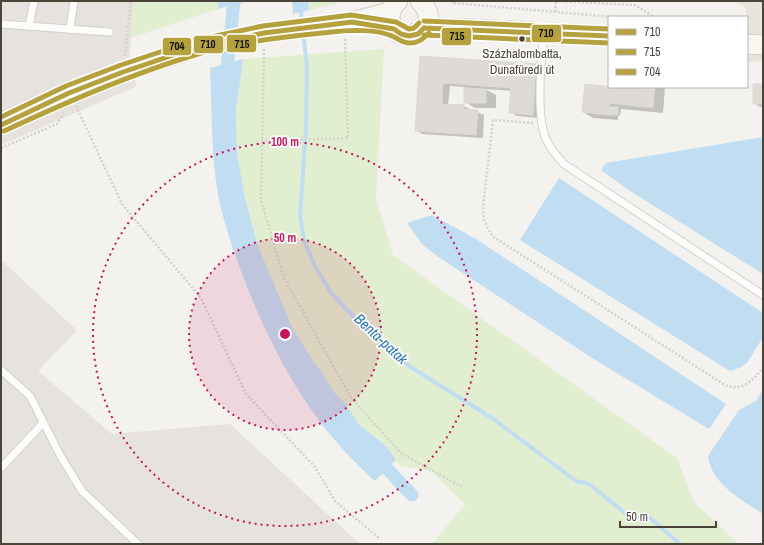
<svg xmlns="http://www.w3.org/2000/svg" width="764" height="545" font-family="'Archivo Narrow',sans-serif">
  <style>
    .residential { fill: #e7e4dc }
    .industrial { fill: #e6e2de }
    .green { fill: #e1eecf }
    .water { fill: #c0ddf1 }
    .shadow { fill: #0003; fill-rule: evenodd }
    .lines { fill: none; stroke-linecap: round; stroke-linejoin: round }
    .stream { stroke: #c0ddf1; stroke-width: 4 }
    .canal { stroke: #c0ddf1; stroke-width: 13 }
    .building { fill: #dedbd6; stroke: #dcd9d4 }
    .lane-casing { stroke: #d2d0cb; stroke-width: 9 }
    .secondary-casing { stroke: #d3cfc5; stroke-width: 21 }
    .path { stroke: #d3d2cc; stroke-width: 2.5; stroke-dasharray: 2 2; stroke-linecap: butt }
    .lane { stroke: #fdfdfc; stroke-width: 7 }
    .secondary { stroke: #f7f6f1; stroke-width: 19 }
    .bus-1-casing { stroke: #fff; stroke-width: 8 }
    .bus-2-casing { stroke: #fff; stroke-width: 8 }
    .bus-3-casing { stroke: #fff; stroke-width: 8 }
    .bus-1 { stroke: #b5a23f; stroke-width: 5 }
    .bus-2 { stroke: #b5a23f; stroke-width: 5 }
    .bus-3 { stroke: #b5a23f; stroke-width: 5 }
    .ring { fill: none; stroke: #c2185b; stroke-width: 2; stroke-dasharray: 2 4 }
    .bus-dot { fill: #4b4439; stroke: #fff; stroke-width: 1.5 }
    .labels { text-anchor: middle; stroke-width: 3.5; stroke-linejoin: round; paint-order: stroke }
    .bus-label { font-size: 13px; fill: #4b4439; stroke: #fff }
    .water-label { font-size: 15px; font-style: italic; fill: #2e7ab2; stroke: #fff }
    .centre { fill: #c2185b; stroke: #fff; stroke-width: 2 }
    .ring-label { font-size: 12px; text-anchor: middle; font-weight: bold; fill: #c2185b; stroke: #fff; stroke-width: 3.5; stroke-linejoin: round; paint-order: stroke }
    .line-badge { stroke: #fff; stroke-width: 1.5 }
    .pale-badge-label { font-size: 11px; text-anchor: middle; font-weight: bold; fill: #111 }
  </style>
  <rect width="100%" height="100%" fill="#f4f2ee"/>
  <polygon class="residential" points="734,1 763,1 763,62 747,61 746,8"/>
  <g class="industrial">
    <polygon points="1,1 134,1 129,64 137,86 1,145"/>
    <polygon points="1,260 77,330 38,371 112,434 230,424 360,544 1,544"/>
  </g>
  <g class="green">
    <polygon points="134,1 218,1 218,9 131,38"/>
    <polygon points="308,1 346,1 309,10"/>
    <polygon points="384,49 376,198 393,255 677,458 693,501 739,544 432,544 465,504 431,471 400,466 386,446 358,424 346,404 334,392 321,371 315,364 292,327 257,243 245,198 237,153 236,110 243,59"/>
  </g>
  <g class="water">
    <polygon points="218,1 248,1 218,9"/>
    <polygon points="292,1 308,1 309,10 293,14"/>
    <path d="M243 59 236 110 237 153 245 198 257 243 292 327 315 364 321 371 334 392 346 404 358 424 386 446 396 460 375 481C310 424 271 351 241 271 232 246 223 221 218 195 211 153 212 111 210 68Z"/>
    <polygon points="763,137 763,274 630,191 601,170 606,163"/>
    <polygon points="559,178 763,313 763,337 747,363 739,368 730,371 520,240"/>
    <polygon points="432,215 476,239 726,404 709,429 592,358 437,256 422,244 407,223"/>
    <path d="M763 390V514C742 500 711 484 708 456L739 410 756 401Z"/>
  </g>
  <g class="shadow">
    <polygon points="421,57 536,65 543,69 539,118 517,116 510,112 512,91 485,89 496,95 496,108 475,108 465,102 465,87 450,86 448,105 463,106 484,115 483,138 422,134 416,130"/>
    <polygon points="763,85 763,107 760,107 754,103"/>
    <path d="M622 87H665L663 113 621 109 620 116H618V120L593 118 583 112ZM610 98 609 108H607Z"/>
  </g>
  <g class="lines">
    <g class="stream">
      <polyline points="300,1 302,23"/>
      <polyline points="303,32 307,66 306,128 300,217 305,243 315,266 331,293 360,323 409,366 492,418 576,481 589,484 629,516 650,518 680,544"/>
    </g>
    <g class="canal">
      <polyline points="226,80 234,1"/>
      <polyline points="375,456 412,495"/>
    </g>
  </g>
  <g class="building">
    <polygon points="420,56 536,64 533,115 509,113 511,88 443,83 442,104 464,105 463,109 478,110 476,135 415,131"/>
    <polygon points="585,84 621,88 655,87 653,108 609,103 608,115 582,112"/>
    <rect x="753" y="84" width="10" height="20"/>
    <polygon points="464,88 486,89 486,103 464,103"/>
    <rect x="608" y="107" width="10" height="8"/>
  </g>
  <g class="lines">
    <g class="lane-casing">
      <g id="lane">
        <polyline points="1,24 109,32"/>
        <polyline points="29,26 34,1"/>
        <polyline points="70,29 74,1"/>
        <path d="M544 33C541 60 535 118 547 141 551 150 558 157 564 164L763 295"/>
        <polyline points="1,370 30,396 61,457 82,491 138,544"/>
        <polyline points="1,468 43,423"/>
      </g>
    </g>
    <g class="secondary-casing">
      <g id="secondary">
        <path d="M398 1C393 5 390 10 390 17 390 51 450 31 420 1"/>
        <polyline points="424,28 473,29 609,36"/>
        <polyline points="747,44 763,45"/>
        <polyline points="1,125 69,93 123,72 197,47 264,33 352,22 390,12"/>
      </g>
    </g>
    <g class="path">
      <polyline points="452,1 452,3 614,17"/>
      <polyline points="558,1 635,5 654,17"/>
      <polyline points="555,12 556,1"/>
      <polyline points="264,49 261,200 284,278 352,399 402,454 464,488"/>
      <polyline points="125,56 131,1"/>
      <polyline points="76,106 122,204 201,298 246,394 315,467 335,501 380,539"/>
      <path d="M533 123 493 120 483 207 484 220 492 236 725 385C742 392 754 380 763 367"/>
      <polyline points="261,141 348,138 345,37"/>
      <polyline points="1,148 57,124 64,113"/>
    </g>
    <use href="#lane" class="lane"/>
    <use href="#secondary" class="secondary"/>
    <g class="bus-1-casing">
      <g id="bus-1">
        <polyline points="424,28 609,36"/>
        <polyline points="1,125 69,93 123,72 197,47 264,33 352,22 394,29 401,34 409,36 418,34 424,28"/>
      </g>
    </g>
    <g class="bus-2-casing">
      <g id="bus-2">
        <polyline points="424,35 609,43"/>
        <path d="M4 131C67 102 131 74 198 54 241 41 287 37 332 32 348 30 377 29 392 36 397 38 401 42 408 43 417 44 423 39 429 33"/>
      </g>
    </g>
    <g class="bus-3-casing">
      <g id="bus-3">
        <polyline points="424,21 609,29"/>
        <polyline points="1,117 66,86 121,65 196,40 263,26 351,15 396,22 409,29 414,28 419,23"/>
      </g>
    </g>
    <use href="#bus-1" class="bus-1"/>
    <use href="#bus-2" class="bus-2"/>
    <use href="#bus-3" class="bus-3"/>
  </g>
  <circle cx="285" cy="334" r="96" fill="#c2185b" fill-opacity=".12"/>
  <g class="ring">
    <circle cx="285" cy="334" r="96"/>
    <circle cx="285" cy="334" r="192"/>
  </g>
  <circle class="bus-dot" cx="522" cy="39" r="3.5"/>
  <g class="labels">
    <g class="bus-label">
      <text x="522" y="58">Százhalombatta,<tspan x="522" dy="16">Dunafüredi út</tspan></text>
    </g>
    <g class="water-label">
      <text transform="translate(381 339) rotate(43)" y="5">Benta-patak</text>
    </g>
  </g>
  <circle cx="285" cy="334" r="6" class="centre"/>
  <g class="ring-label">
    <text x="285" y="146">100 m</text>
    <text x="285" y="242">50 m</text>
  </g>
  <g class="line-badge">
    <rect x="531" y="24" width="31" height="19" rx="4" fill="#b5a23f"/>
    <rect x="441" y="27" width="31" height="19" rx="4" fill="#b5a23f"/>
    <rect x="226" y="34" width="31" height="19" rx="4" fill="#b5a23f"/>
    <rect x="193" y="35" width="31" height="19" rx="4" fill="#b5a23f"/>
    <rect x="162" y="37" width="30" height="19" rx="4" fill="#b5a23f"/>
  </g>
  <g class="pale-badge-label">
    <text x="546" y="37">710</text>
    <text x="457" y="40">715</text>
    <text x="242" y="48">715</text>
    <text x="208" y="48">710</text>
    <text x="177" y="50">704</text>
  </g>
  <rect width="764" height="545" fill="none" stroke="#4b4439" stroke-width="4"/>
  <rect x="608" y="16" width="140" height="72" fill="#ffffff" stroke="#b7b4b0"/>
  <rect x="616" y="29" width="20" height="6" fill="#b5a23f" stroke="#b7b4b0"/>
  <text x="644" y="36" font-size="12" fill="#4b4439">710</text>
  <rect x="616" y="49" width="20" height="6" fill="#b5a23f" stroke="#b7b4b0"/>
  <text x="644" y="56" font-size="12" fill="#4b4439">715</text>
  <rect x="616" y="69" width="20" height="6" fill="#b5a23f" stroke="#b7b4b0"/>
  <text x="644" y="76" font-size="12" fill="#4b4439">704</text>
  <path d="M620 521v6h96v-6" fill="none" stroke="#4b4439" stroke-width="2"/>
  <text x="626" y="521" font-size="12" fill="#4b4439" stroke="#ffffff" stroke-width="3" paint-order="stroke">50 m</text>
</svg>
